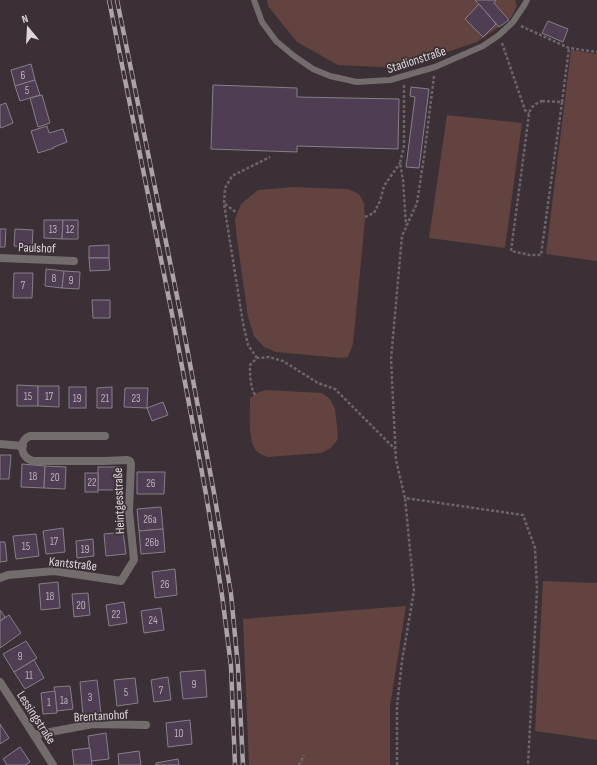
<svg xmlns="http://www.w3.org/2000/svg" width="597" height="765" font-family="'Sofia Sans Condensed',sans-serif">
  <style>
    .green { fill: #62433f }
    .building { fill: #4f3d53; stroke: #877f88 }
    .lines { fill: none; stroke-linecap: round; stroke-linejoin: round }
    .path { stroke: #6d646a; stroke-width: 2.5; stroke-dasharray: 3 2; stroke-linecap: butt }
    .lane { stroke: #726c6d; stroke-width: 6 }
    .street { stroke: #726c6d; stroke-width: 8 }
    .rail-casing { stroke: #aba3a8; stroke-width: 4.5 }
    .rail { stroke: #3a3036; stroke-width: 3; stroke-dasharray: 9; stroke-linecap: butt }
    .labels { text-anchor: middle; stroke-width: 3.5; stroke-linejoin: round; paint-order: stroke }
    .number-label { font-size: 11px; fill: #bab0b8 }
    .street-label { font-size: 13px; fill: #ddd6da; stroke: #3a3036 }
  </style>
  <rect width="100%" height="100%" fill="#3a3036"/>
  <g class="green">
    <polygon points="267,0 515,0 517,6 511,18 477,42 399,68 338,65 297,42 268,6"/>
    <polygon points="571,50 597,54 597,261 546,254"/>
    <polygon points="447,115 522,123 505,248 429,238"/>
    <polygon points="293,187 348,189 359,194 364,203 365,221 353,344 348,357 341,358 276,352 264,347 254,336 248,317 236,232 235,219 241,204 258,190"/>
    <path d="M266 390 322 393 330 399 335 409 337 426 338 439 331 448 321 453 268 457C264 455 258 454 255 449 248 440 250 410 250 398L259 392Z"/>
    <polygon points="543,581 597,583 597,740 535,731"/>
    <polygon points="406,606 390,706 390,765 249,765 243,619"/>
  </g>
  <g class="building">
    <polygon points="475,0 496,0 494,3 509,20 499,27"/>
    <polygon points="479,4 496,24 483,37 465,19"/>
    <polygon points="548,21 568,29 563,42 542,33"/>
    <polygon points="31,64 35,80 15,86 11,70"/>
    <polygon points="35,80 40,95 20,101 15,86"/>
    <polygon points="213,85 297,88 297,97 399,99 398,149 297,146 297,152 211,149"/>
    <polygon points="411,87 429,89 419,168 406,167 415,97 410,96"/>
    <polygon points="42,95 50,123 38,127 30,98"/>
    <polygon points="6,103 13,123 1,128 0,124 0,105"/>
    <polygon points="47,126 49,133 63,129 67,142 54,147 54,148 38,153 31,131"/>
    <polygon points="44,220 63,220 62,239 44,238"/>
    <polygon points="63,220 78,220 78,239 62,239"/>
    <polygon points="0,229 6,229 5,247 0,247"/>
    <polygon points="15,229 33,230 32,247 14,246"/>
    <polygon points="109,245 109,258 89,258 89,246"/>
    <polygon points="89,258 109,258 110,270 90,271"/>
    <polygon points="46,269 64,271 62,288 45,286"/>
    <polygon points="64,271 80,272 79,289 62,288"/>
    <polygon points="14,273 33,273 32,298 13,298"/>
    <polygon points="92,300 110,300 110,318 93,318"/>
    <polygon points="17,385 38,386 38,406 17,406"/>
    <polygon points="38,386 59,386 59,407 38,406"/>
    <rect x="69" y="387" width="17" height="21"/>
    <polygon points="112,387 112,408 97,408 97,388"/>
    <polygon points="125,388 148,388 147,408 124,407"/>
    <polygon points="163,402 168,415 152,421 147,408"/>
    <polygon points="0,455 11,455 9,479 0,479"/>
    <polygon points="22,464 45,466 44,488 21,487"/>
    <polygon points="45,466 66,467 65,489 44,488"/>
    <rect x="98" y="467" width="22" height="23"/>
    <polygon points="137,472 165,472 164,494 137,494"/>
    <rect x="85" y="473" width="13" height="19"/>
    <polygon points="161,507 163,529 139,531 137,509"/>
    <polygon points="63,528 65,552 46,554 43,531"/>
    <polygon points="163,529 165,552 141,554 139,531"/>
    <polygon points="123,532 126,554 106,556 104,534"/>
    <polygon points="36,534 39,556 16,559 13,536"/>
    <polygon points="93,539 94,556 77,558 76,541"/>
    <polygon points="0,542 5,542 7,561 0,562"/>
    <polygon points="175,569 177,595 155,598 152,572"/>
    <polygon points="58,582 60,608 41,610 39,584"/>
    <polygon points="88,593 90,615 74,617 72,594"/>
    <polygon points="124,602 127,623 109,626 106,605"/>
    <polygon points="161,608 164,630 144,633 141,611"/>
    <polygon points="0,610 5,617 0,621"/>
    <polygon points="9,615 21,633 0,648 0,621"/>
    <polygon points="26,641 37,658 14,672 3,654"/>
    <polygon points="34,660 44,678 25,689 14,672"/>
    <polygon points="205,670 207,697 183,699 180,672"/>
    <polygon points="168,677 171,700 154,702 151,680"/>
    <polygon points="135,678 138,703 117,706 114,680"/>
    <polygon points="97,680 101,713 83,715 80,682"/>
    <polygon points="70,686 73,709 57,711 54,687"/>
    <polygon points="55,691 57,713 43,714 41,693"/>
    <polygon points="190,720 192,744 168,747 166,723"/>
    <polygon points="0,724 9,738 0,744"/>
    <polygon points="106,733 109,759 91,761 88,736"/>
    <polygon points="20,747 30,762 25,765 7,765 3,759"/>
    <polygon points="90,748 92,765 74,765 72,750"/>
    <polygon points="139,751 141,765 119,765 118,754"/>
    <polygon points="178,759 179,765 156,765 156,763"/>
  </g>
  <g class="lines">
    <g class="path">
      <polyline points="521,26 569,48 597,52"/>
      <polyline points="502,43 525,110 529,114"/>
      <polyline points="434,76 424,157 417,203 402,236 391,359 396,460 405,498 523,515 535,548 537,590 528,765"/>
      <polyline points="404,85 404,146 400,163 403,180 406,225"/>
      <path d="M542 101 562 102 541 255H530L511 251 529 114C531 106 535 104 542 101Z"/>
      <polyline points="562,102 569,48"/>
      <polyline points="225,204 237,213"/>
      <polyline points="365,217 374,213 380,201 384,186 400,163"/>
      <polyline points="257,358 248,345 243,323 224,204 225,188 232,176 270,157"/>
      <path d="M255 395C250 386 250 375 250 365L257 358 269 357 283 361 318 383 335 389 395 449"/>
      <polyline points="299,765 304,755"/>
      <polyline points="397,765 397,706 402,661 414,591 405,498"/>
    </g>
    <polyline class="lane" points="254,0 262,22 276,41 294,56 313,69 330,76 357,82 390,80 435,67 483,46 499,35 513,22 525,4 527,0"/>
    <g class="street">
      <polyline points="0,258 74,261"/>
      <polyline points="0,444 23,446"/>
      <path d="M0 578 8 575 54 571 121 581 134 560 129 511 131 464 130 461 127 460 104 461H33C21 458 17 441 30 436H105"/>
      <polyline points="0,682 34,735 53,765"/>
      <polyline points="34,735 93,724 146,725"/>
    </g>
    <g class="rail-casing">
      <g id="rail">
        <polyline points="109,0 174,324 206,494 222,595 231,666 235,765"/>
        <polyline points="117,0 182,321 214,493 231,594 238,667 243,765"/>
      </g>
    </g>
    <use href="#rail" class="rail"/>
  </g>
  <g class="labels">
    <g class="number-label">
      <text x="23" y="79">6</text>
      <text x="27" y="94">5</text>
      <text x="53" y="233">13</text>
      <text x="70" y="233">12</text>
      <text x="54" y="282">8</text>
      <text x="71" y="284">9</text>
      <text x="23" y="289">7</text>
      <text x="28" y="400">15</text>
      <text x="49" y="400">17</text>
      <text x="77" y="402">19</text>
      <text x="105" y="402">21</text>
      <text x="136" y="402">23</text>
      <text x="33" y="480">18</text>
      <text x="55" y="481">20</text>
      <text x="92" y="486">22</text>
      <text x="151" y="487">26</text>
      <text x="150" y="523">26a</text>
      <text x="54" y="545">17</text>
      <text x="152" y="546">26b</text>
      <text x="26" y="550">15</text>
      <text x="85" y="553">19</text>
      <text x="165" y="588">26</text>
      <text x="50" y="600">18</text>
      <text x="81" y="609">20</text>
      <text x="116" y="618">22</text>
      <text x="153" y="624">24</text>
      <text x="20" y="660">9</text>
      <text x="29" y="679">11</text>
      <text x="194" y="688">9</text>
      <text x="161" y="694">7</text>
      <text x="126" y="696">5</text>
      <text x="90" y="701">3</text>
      <text x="64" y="704">1a</text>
      <text x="49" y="706">1</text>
      <text x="179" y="737">10</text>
    </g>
    <g class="street-label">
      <text transform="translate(416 59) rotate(-18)" y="5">Stadionstraße</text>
      <text transform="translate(37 247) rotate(2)" y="5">Paulshof</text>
      <text transform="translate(118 501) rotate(-92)" y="5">Heintgesstraße</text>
      <text transform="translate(73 563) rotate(6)" y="5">Kantstraße</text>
      <text transform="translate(101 715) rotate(-3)" y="5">Brentanohof</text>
      <text transform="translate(37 717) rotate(57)" y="5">Lessingstraße</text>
    </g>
  </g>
  <g transform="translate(28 28) rotate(342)" stroke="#3a3036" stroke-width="3" paint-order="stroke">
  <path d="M0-3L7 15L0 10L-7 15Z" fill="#ddd6da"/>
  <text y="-6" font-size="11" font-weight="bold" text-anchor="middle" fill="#ddd6da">N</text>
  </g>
</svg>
